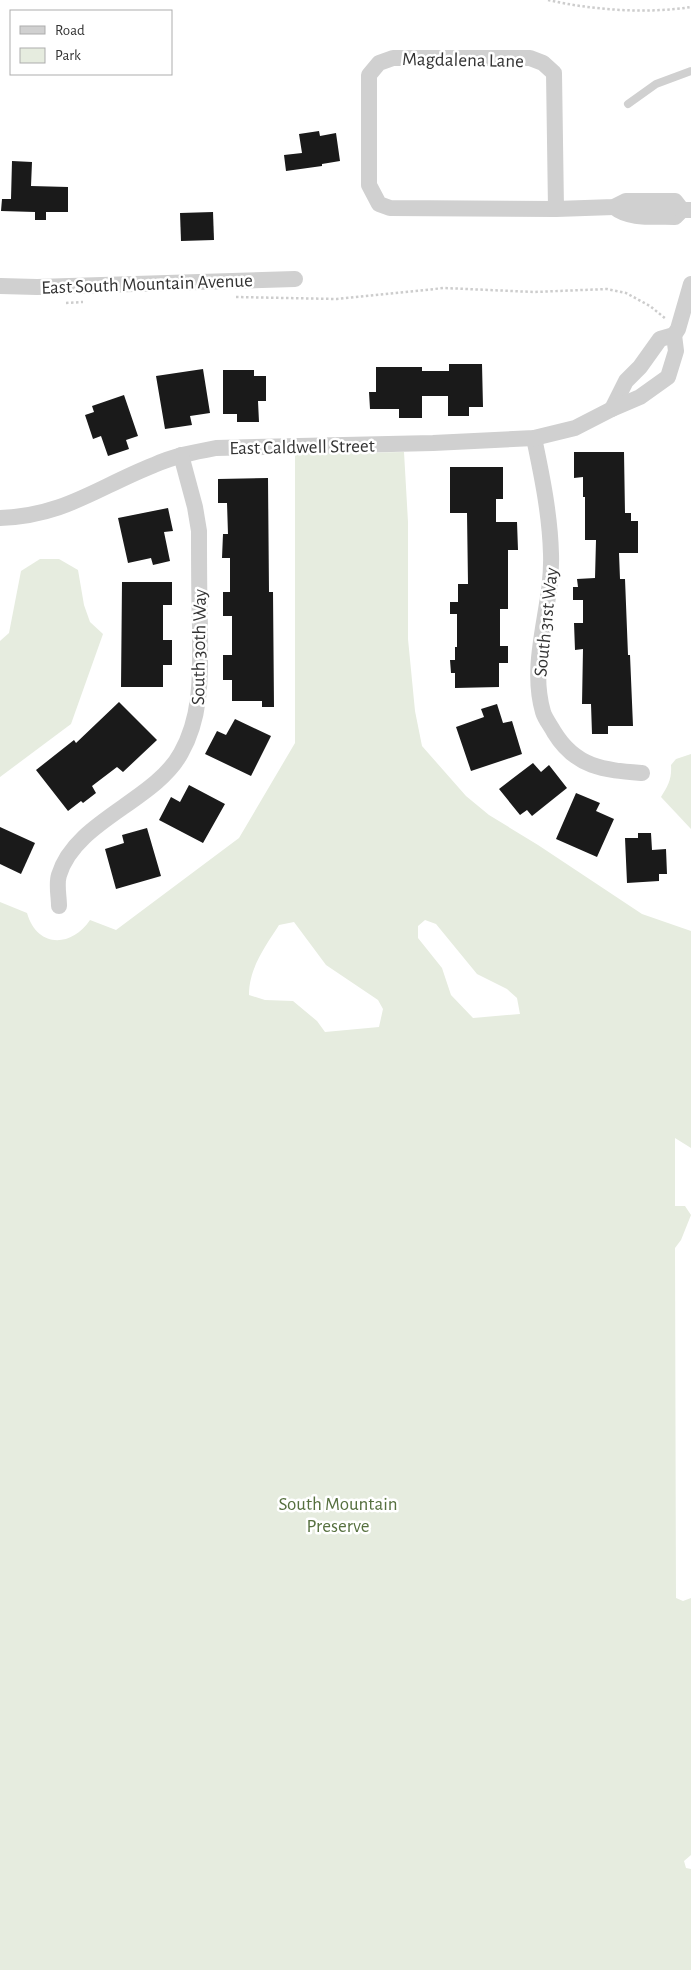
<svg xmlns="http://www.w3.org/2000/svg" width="691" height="1970" font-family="'Alegreya Sans',sans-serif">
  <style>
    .green { fill: #e6ecdf; fill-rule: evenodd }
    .building { fill: #1a1a1a }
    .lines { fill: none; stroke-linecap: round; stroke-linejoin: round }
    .path { stroke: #cdcdcd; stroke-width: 2.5; stroke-dasharray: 2.5 2.5; stroke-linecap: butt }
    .lane { stroke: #d0d0d0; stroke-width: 8 }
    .street { stroke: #d0d0d0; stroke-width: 16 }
    .labels { text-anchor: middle; stroke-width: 5; stroke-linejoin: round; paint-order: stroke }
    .street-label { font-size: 19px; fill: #333; stroke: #fff }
    .park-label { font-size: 19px; fill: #56703f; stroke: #fff }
  </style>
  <rect width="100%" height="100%" fill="#fff"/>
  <g class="green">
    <path d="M404 452 408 522V639L415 711 422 746 466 796 489 815 538 845 642 914 691 931V1148L675 1138V1206H685L691 1215 681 1240 675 1248 676 1598 683 1601 691 1598V1855L684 1861 686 1868 691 1869V1970H0V902L27 913C37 948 71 948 90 920L116 930 239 838 295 743V454ZM425 920 436 924 477 974 507 989 517 998 520 1014 473 1018 451 995 442 968 418 938V926ZM294 922 326 965 378 1000 383 1009 379 1027 325 1032 317 1021 293 1001 265 1000 249 995C249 968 265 947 279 925Z"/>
    <polygon points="40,559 59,559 78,570 84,605 90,622 103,634 71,724 0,777 0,641 9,633 21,571"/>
    <path d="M691 754V829L661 797C668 786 672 779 671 765L676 759Z"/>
  </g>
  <g class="building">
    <polygon points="319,131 320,136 336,133 340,161 322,164 322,166 286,171 284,155 302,153 299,134"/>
    <polygon points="12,161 32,162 31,186 68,187 68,212 46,212 46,220 35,220 35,212 1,211 2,199 11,199"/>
    <polygon points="213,212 214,240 181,241 180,213"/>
    <polygon points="449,364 482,364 483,407 469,407 469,416 448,416 448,396 422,396 422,418 399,418 399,409 370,409 369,392 376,392 376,367 422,367 422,371 449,371"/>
    <polygon points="203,369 210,413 190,416 192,425 165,429 156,376"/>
    <polygon points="223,370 254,370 254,376 266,376 266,401 258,401 259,422 237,422 237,414 223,414"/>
    <polygon points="124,395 138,436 126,440 129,449 108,456 101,436 93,439 85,415 94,412 92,406"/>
    <polygon points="574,452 624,452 625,513 631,513 631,521 638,521 638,553 619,553 620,579 625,579 628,655 630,655 633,726 608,726 608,734 592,734 591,704 582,704 583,649 575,650 574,623 583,623 583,600 573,600 573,587 578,587 577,579 595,578 596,540 585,540 585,497 583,497 583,477 574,478"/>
    <polygon points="450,467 503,467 503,499 496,499 496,522 517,522 518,550 508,550 508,609 500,609 500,646 508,646 508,663 499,663 499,687 455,688 455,673 451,673 450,660 455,660 455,647 457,647 457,614 450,614 450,602 458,602 458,584 468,584 467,513 450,513"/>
    <polygon points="268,478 269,592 273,592 274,707 262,707 262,701 232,701 232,680 223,680 223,655 232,655 232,616 223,616 223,592 230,592 230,558 222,558 223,534 228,534 227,503 218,503 218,479"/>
    <polygon points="168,508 173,531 164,532 170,561 153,565 151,558 128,563 118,518"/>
    <polygon points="122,582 172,582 172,605 163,605 163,640 172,640 172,665 163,665 163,687 121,687"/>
    <polygon points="119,702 157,740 123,772 117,767 92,786 96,793 83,803 81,801 68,811 36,770 74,740 76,743"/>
    <polygon points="497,704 503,723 512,721 522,754 471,771 456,727 484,717 481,709"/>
    <polygon points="235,719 271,736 251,776 205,754 217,731 226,735"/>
    <polygon points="533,763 541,772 549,765 567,788 532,816 527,810 520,815 499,789"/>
    <polygon points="189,785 225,804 203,843 159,820 171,797 180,802"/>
    <polygon points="576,793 600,803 596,811 614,819 597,857 556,839"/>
    <polygon points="0,827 35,843 21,874 0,864"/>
    <polygon points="147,828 161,876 116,889 105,849 124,843 122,835"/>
    <polygon points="638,833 651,833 652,850 666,849 667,874 659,874 659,881 627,883 625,838 638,838"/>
  </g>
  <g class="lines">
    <g class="path">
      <path d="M548 0C592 10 647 14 691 7"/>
      <polyline points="236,297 337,299 444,288 534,292 607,289 626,293 650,306 666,319"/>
      <polyline points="66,303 83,302"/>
    </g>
    <polyline class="lane" points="628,104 656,84 691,71"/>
    <g class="street">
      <path d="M614 207C629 220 656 216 675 217L682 210H691"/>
      <polyline points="556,209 554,73 543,63 530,58 393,58 379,63 369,75 369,185 379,204 390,208 556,209 614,207 626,201 675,201 682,210"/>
      <polyline points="0,286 37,287 295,279"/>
      <polyline points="674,335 678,329 691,284"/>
      <polyline points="612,409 626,381 640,367 660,339 674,335"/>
      <path d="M534 438C542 476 550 515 551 554 553 607 528 660 543 712 545 719 551 726 554 732 576 768 604 770 642 773"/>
      <path d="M0 518C64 516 98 487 154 465 174 456 195 452 216 448L433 443 534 438 575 428 612 409 640 397 668 377 676 351 674 335"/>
      <path d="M59 906C59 896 56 884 59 875 75 821 155 801 181 753 203 714 200 671 200 627 199 595 199 563 199 531L195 507 181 455"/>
    </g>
  </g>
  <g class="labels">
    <g class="street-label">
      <text transform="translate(463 59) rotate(1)" y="7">Magdalena Lane</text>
      <text transform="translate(147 283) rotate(-2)" y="7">East South Mountain Avenue</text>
      <text transform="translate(302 446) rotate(-1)" y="7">East Caldwell Street</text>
      <text transform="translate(545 622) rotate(-84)" y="7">South 31st Way</text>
      <text transform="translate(198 647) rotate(-89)" y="7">South 30th Way</text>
    </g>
    <g class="park-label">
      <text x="338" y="1510">South Mountain<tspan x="338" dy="22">Preserve</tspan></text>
    </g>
  </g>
  <rect x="10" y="10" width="162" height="65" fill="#ffffff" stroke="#adadad"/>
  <rect x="20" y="26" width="25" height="8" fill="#d0d0d0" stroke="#adadad"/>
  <text x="55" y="35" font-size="15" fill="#333333">Road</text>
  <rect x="20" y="48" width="25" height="15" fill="#e6ecdf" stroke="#adadad"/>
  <text x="55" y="60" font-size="15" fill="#333333">Park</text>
</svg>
